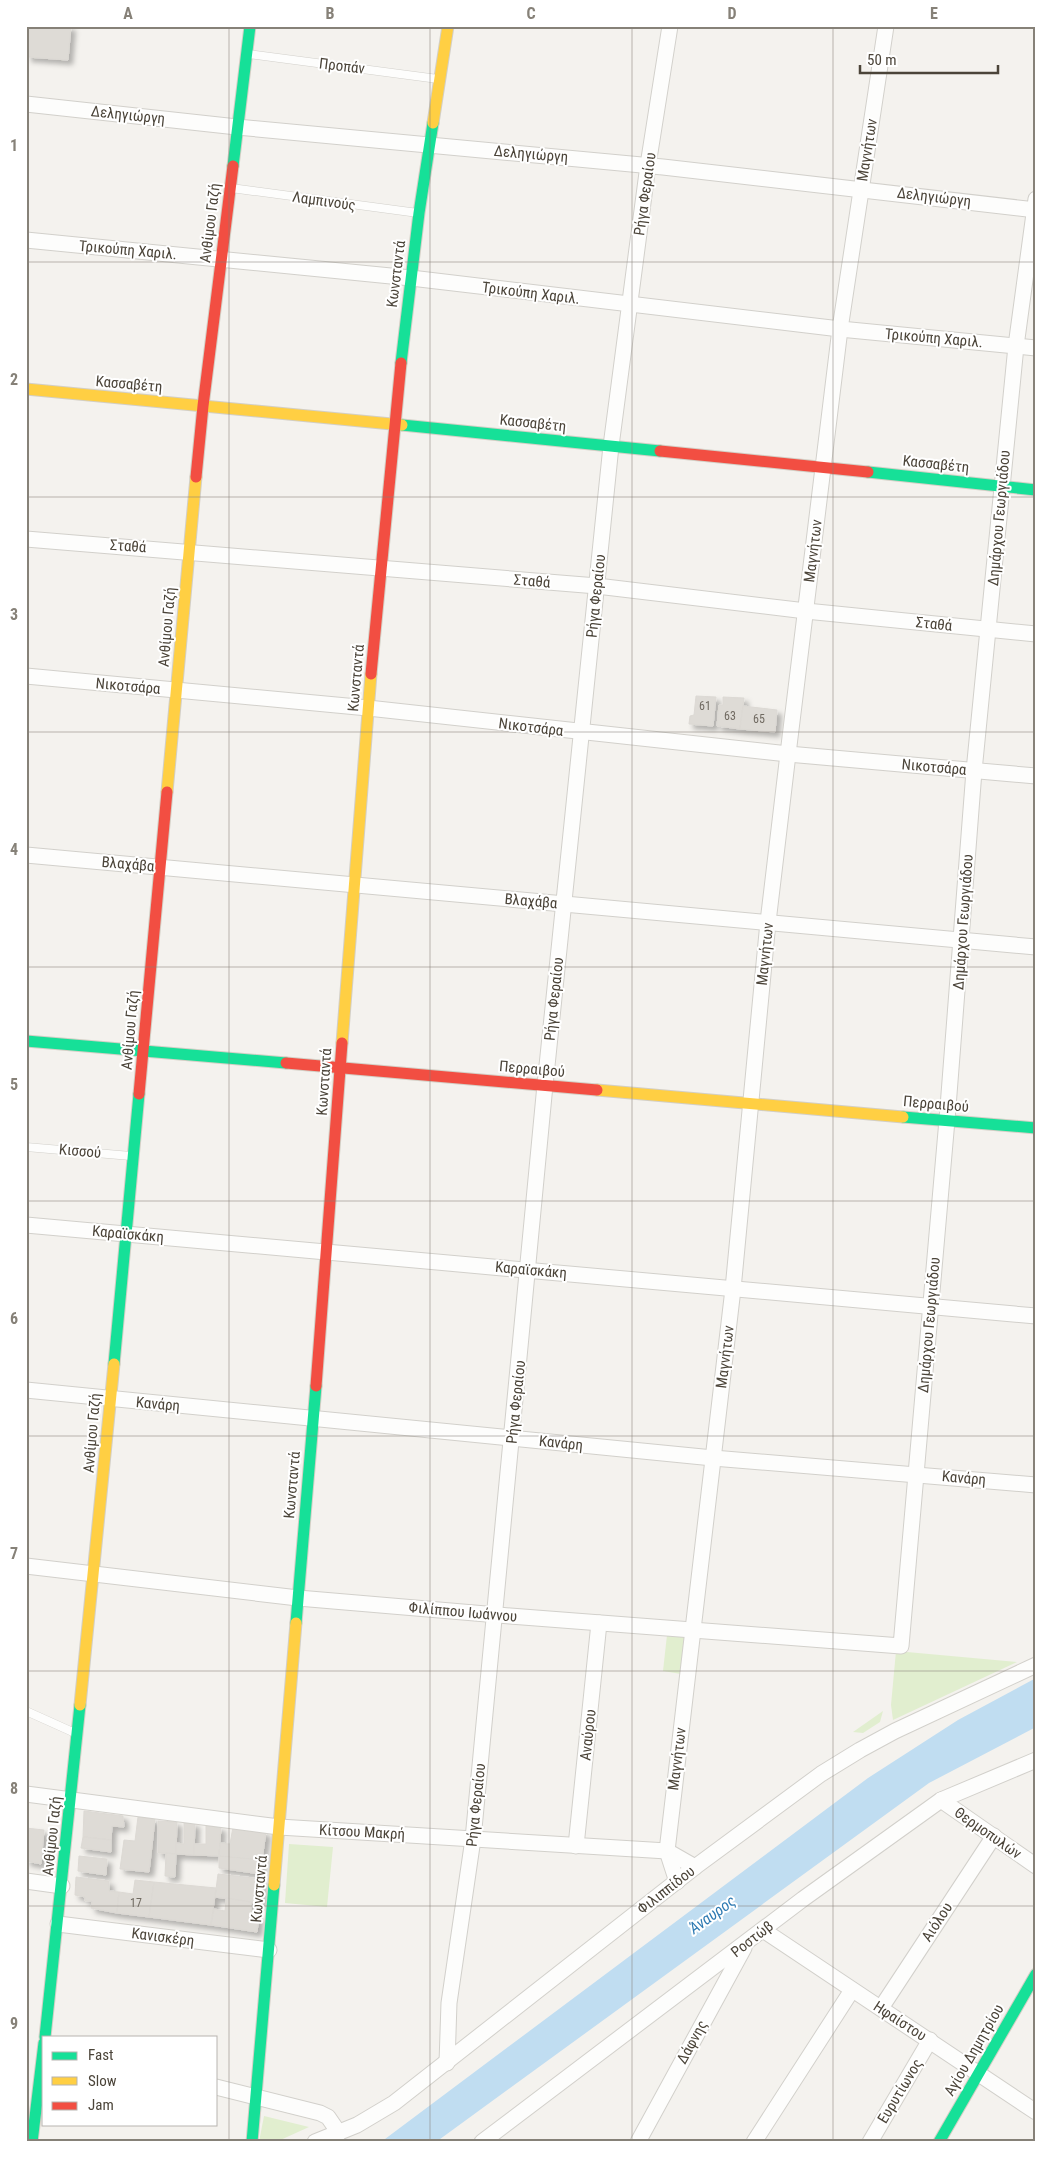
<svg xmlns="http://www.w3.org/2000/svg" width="1062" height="2168" font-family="'Roboto Condensed',sans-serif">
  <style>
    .green { fill: #e1eecf }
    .water { fill: #c0ddf1 }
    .building { fill: #dedbd6; stroke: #dcd9d4; filter: url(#shadow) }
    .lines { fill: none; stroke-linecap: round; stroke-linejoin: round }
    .lane-casing { stroke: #d2d0cb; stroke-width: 9 }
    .street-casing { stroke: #d2d0cb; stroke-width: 17 }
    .fast-casing { stroke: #d3cfc5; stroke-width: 13 }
    .slow-casing { stroke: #d3cfc5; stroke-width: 13 }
    .jam-casing { stroke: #d3cfc5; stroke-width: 13 }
    .lane { stroke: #fdfdfc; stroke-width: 8 }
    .street { stroke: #fdfdfc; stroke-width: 15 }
    .fast { stroke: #16e098; stroke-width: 11 }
    .slow { stroke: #ffcf43; stroke-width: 11 }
    .jam { stroke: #f24e42; stroke-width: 11 }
    .grid { fill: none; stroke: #868178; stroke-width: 1; stroke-opacity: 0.55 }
    .labels { text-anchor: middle; stroke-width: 4; stroke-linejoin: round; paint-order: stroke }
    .number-label { font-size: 12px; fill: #706a61 }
    .street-label { font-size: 15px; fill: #4b4439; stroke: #fff }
    .water-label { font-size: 16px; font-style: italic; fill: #2e7ab2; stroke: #fff }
    .neatline { fill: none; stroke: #868178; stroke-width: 2 }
    .grid-label { font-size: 16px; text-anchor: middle; font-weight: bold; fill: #868178 }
  </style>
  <defs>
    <filter id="shadow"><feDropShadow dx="4.5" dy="4.5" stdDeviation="2.5" flood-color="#0004"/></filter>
  </defs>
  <rect width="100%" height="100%" fill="#f4f2ee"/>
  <g class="green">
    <polygon points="667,1635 685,1637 681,1674 663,1671"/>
    <polygon points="896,1651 1017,1662 893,1720 891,1705"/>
    <polygon points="883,1711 880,1722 863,1733 853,1732"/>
    <polygon points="289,1844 333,1847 327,1907 285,1903"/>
    <polygon points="264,2116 309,2127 276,2142 259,2142"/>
  </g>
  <polygon class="water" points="1036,1678 1036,1727 929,1783 436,2142 381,2142 868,1778 958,1720"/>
  <g class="building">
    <polygon points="29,26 71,26 68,60 27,57"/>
    <polygon points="696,696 716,697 713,726 689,724 690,716 694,715"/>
    <polygon points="723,697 744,698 740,729 717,726 719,705 723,705"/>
    <polygon points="743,706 777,710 775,732 740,729"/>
    <polygon points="84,1811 123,1816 124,1827 112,1826 111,1840 83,1837"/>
    <polygon points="138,1817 155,1819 149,1872 120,1869 124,1840 135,1841"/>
    <polygon points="158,1821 177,1822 176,1854 158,1853"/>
    <polygon points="184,1823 195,1823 194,1855 176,1854 176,1843 184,1844"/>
    <polygon points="206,1826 221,1827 219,1856 194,1855 194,1844 206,1844"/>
    <polygon points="233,1827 266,1832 262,1860 219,1856 220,1843 230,1844"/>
    <polygon points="26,1828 44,1830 41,1864 26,1861"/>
    <polygon points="83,1837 111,1840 111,1852 81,1848"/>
    <polygon points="166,1853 176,1854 175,1877 165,1876"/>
    <polygon points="79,1856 107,1859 106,1875 78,1871"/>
    <polygon points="219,1856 262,1860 260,1874 219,1868"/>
    <polygon points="218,1874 262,1879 261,1904 215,1897"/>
    <polygon points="76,1877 109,1881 109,1891 119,1892 117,1913 91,1908 92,1901 85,1901 85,1897 75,1895"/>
    <polygon points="135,1880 154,1882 149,1917 117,1913 119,1892 133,1894"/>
    <polygon points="154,1882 216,1888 211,1925 149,1917"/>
    <polygon points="226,1898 251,1902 251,1915 259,1916 257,1932 211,1925 214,1909 225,1911"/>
  </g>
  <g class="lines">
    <g class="lane-casing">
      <g id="lane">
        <polyline points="248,54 438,79"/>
        <polyline points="231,188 418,213"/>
        <polyline points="26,1147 131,1156"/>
        <polyline points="26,1711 75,1733"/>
      </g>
    </g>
    <g class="street-casing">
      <g id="street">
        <polyline points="26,104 237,127 663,167 1036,210"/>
        <polyline points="26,240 411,278 840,329 1036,348"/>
        <polyline points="26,539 597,586 806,611 1036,634"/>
        <polyline points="26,676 368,708 788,754 1036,776"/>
        <polyline points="26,855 1036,947"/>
        <polyline points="26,1225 1036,1316"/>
        <polyline points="26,1390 713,1458 1036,1485"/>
        <polyline points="26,1566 298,1598 510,1616 901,1646 947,1120 974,771 1016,346 1036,199"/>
        <polyline points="26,1794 279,1827 667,1851 695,1867"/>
        <polyline points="941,1800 1036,1866"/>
        <polyline points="576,1846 599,1623"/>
        <polyline points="26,1881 62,1886"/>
        <polyline points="677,1882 667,1851 733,1289 768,922 788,754 840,329 886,26"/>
        <polyline points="58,1924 269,1950"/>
        <polyline points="763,1930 1036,2112"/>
        <polyline points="881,2008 994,1836"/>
        <polyline points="447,2063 449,2003 473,1839 545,1085 611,446 648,165 670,26"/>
        <polyline points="216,2087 320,2113 328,2117 339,2133"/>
        <polyline points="315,2142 357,2125 394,2103 695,1867 821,1774 860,1750 895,1731 1036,1665"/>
        <polyline points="482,2142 803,1899 941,1800 1036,1760"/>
        <polyline points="638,2142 744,1948"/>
        <polyline points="754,2142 852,1990"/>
        <polyline points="870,2142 930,2040"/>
      </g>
    </g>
    <g class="fast-casing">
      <g id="fast">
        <polyline points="233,166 250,26"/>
        <polyline points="401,363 419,213 433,123"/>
        <polyline points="402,425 660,451"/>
        <polyline points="868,472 1036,490"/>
        <polyline points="26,1041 286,1063"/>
        <polyline points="903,1117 1036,1128"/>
        <polyline points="114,1364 139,1094"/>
        <polyline points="296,1623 316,1386"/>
        <polyline points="45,2037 80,1705"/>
        <polyline points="32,2142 44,2043"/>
        <polyline points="252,2142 274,1885"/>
        <polyline points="939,2142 1036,1974"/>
      </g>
    </g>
    <g class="slow-casing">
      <g id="slow">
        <polyline points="433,123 448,26"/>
        <polyline points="26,389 402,425"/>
        <polyline points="167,792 196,477"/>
        <polyline points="342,1043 371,674"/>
        <polyline points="597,1090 903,1117"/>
        <polyline points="80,1705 114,1364"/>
        <polyline points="274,1885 296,1623"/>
      </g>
    </g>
    <g class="jam-casing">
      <g id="jam">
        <polyline points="660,451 868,472"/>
        <polyline points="196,477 203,406 233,166"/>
        <polyline points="371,674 401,363"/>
        <polyline points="286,1063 597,1090"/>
        <polyline points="139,1094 167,792"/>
        <polyline points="316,1386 342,1043"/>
      </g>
    </g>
    <use href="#lane" class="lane"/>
    <use href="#street" class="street"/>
    <use href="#fast" class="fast"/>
    <use href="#slow" class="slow"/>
    <use href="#jam" class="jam"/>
  </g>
  <path class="grid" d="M229 26V2142M430 26V2142M632 26V2142M833 26V2142M26 262H1036M26 497H1036M26 732H1036M26 967H1036M26 1201H1036M26 1436H1036M26 1671H1036M26 1906H1036"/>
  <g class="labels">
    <g class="number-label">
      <text x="705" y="710">61</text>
      <text x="730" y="720">63</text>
      <text x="759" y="723">65</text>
      <text x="136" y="1907">17</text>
    </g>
    <g class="street-label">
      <text transform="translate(342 66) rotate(7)" y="5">Προπάν</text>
      <text transform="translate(128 115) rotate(6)" y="5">Δεληγιώργη</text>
      <text transform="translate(867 150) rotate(-81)" y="5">Μαγνήτων</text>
      <text transform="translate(531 154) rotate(5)" y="5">Δεληγιώργη</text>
      <text transform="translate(645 194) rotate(-82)" y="5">Ρήγα Φεραίου</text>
      <text transform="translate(934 197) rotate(7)" y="5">Δεληγιώργη</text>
      <text transform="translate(324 201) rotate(8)" y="5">Λαμπινούς</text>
      <text transform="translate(210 223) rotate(-83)" y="5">Ανθίμου Γαζή</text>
      <text transform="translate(128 250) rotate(5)" y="5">Τρικούπη Χαριλ.</text>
      <text transform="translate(396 274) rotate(-83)" y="5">Κωνσταντά</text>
      <text transform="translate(531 293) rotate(7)" y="5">Τρικούπη Χαριλ.</text>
      <text transform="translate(934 338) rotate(5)" y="5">Τρικούπη Χαριλ.</text>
      <text transform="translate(129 384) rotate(5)" y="5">Κασσαβέτη</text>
      <text transform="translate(533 423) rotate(6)" y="5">Κασσαβέτη</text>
      <text transform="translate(936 464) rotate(6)" y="5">Κασσαβέτη</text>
      <text transform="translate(999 518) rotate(-85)" y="5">Δημάρχου Γεωργιάδου</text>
      <text transform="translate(128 546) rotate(4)" y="5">Σταθά</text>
      <text transform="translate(813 551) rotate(-83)" y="5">Μαγνήτων</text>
      <text transform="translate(532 581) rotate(5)" y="5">Σταθά</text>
      <text transform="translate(596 596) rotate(-84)" y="5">Ρήγα Φεραίου</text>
      <text transform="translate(934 624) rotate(6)" y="5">Σταθά</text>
      <text transform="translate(167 627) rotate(-85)" y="5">Ανθίμου Γαζή</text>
      <text transform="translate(356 678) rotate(-85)" y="5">Κωνσταντά</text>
      <text transform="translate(128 686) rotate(5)" y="5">Νικοτσάρα</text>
      <text transform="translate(531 727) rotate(7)" y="5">Νικοτσάρα</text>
      <text transform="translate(934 767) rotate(5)" y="5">Νικοτσάρα</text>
      <text transform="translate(128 864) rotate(5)" y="5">Βλαχάβα</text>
      <text transform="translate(531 901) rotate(5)" y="5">Βλαχάβα</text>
      <text transform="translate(963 922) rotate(-86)" y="5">Δημάρχου Γεωργιάδου</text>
      <text transform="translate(765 954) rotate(-84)" y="5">Μαγνήτων</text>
      <text transform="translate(554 999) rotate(-84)" y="5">Ρήγα Φεραίου</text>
      <text transform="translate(130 1030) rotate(-85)" y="5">Ανθίμου Γαζή</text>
      <text transform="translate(532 1069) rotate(5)" y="5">Περραιβού</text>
      <text transform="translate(324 1082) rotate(-86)" y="5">Κωνσταντά</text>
      <text transform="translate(936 1104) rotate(5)" y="5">Περραιβού</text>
      <text transform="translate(80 1151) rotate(5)" y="5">Κισσού</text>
      <text transform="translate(128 1234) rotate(5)" y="5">Καραϊσκάκη</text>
      <text transform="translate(531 1270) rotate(5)" y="5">Καραϊσκάκη</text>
      <text transform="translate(929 1325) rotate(-85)" y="5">Δημάρχου Γεωργιάδου</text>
      <text transform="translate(725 1357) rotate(-83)" y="5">Μαγνήτων</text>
      <text transform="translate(516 1402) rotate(-84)" y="5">Ρήγα Φεραίου</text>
      <text transform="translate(158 1404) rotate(5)" y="5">Κανάρη</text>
      <text transform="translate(92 1433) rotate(-85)" y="5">Ανθίμου Γαζή</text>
      <text transform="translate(561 1443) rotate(6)" y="5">Κανάρη</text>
      <text transform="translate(964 1478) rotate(5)" y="5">Κανάρη</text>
      <text transform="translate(292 1485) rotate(-85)" y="5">Κωνσταντά</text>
      <text transform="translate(463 1612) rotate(5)" y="5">Φιλίππου Ιωάννου</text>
      <text transform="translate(588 1735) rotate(-84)" y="5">Αναύρου</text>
      <text transform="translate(677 1759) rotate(-83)" y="5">Μαγνήτων</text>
      <text transform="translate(476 1805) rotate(-84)" y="5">Ρήγα Φεραίου</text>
      <text transform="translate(362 1832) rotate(3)" y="5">Κίτσου Μακρή</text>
      <text transform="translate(988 1833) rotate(35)" y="5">Θερμοπυλών</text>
      <text transform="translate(52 1836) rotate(-84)" y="5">Ανθίμου Γαζή</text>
      <text transform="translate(259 1889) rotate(-85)" y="5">Κωνσταντά</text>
      <text transform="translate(666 1890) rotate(-38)" y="5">Φιλιππίδου</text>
      <text transform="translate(937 1922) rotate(-57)" y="5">Αιόλου</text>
      <text transform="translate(163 1937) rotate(7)" y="5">Κανισκέρη</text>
      <text transform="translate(752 1939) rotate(-38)" y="5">Ροστώβ</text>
      <text transform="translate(900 2021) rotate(33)" y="5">Ηφαίστου</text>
      <text transform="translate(692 2042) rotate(-61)" y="5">Δάφνης</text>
      <text transform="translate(974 2050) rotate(-60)" y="5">Αγίου Δημητρίου</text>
      <text transform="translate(900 2091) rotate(-59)" y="5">Ευρυτίωνος</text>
    </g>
    <g class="water-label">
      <text transform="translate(712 1914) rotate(-36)" y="6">Άναυρος</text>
    </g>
  </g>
  <rect width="1062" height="2168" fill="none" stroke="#ffffff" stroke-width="55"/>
  <rect x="42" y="2036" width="175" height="90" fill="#ffffff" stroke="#b7b4b0"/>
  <rect x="52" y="2052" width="25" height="8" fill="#16e098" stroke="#b7b4b0"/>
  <text x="88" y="2060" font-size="15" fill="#4b4439">Fast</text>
  <rect x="52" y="2077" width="25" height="8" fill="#ffcf43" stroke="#b7b4b0"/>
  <text x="88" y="2086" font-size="15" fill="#4b4439">Slow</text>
  <rect x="52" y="2102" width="25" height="8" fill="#f24e42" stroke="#b7b4b0"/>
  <text x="88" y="2110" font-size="15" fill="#4b4439">Jam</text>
  <path d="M860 65v8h138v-8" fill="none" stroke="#4b4439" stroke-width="2.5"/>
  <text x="867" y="65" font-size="15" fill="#4b4439" stroke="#ffffff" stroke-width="4" paint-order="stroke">50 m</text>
  <rect x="28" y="28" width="1006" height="2112" class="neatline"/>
  <g class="grid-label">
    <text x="128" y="19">A</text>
    <text x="330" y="19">B</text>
    <text x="531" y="19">C</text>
    <text x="732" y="19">D</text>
    <text x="934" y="19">E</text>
    <text x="14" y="151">1</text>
    <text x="14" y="385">2</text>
    <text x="14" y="620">3</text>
    <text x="14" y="855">4</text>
    <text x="14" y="1090">5</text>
    <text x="14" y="1324">6</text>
    <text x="14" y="1559">7</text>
    <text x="14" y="1794">8</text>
    <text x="14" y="2029">9</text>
  </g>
</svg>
